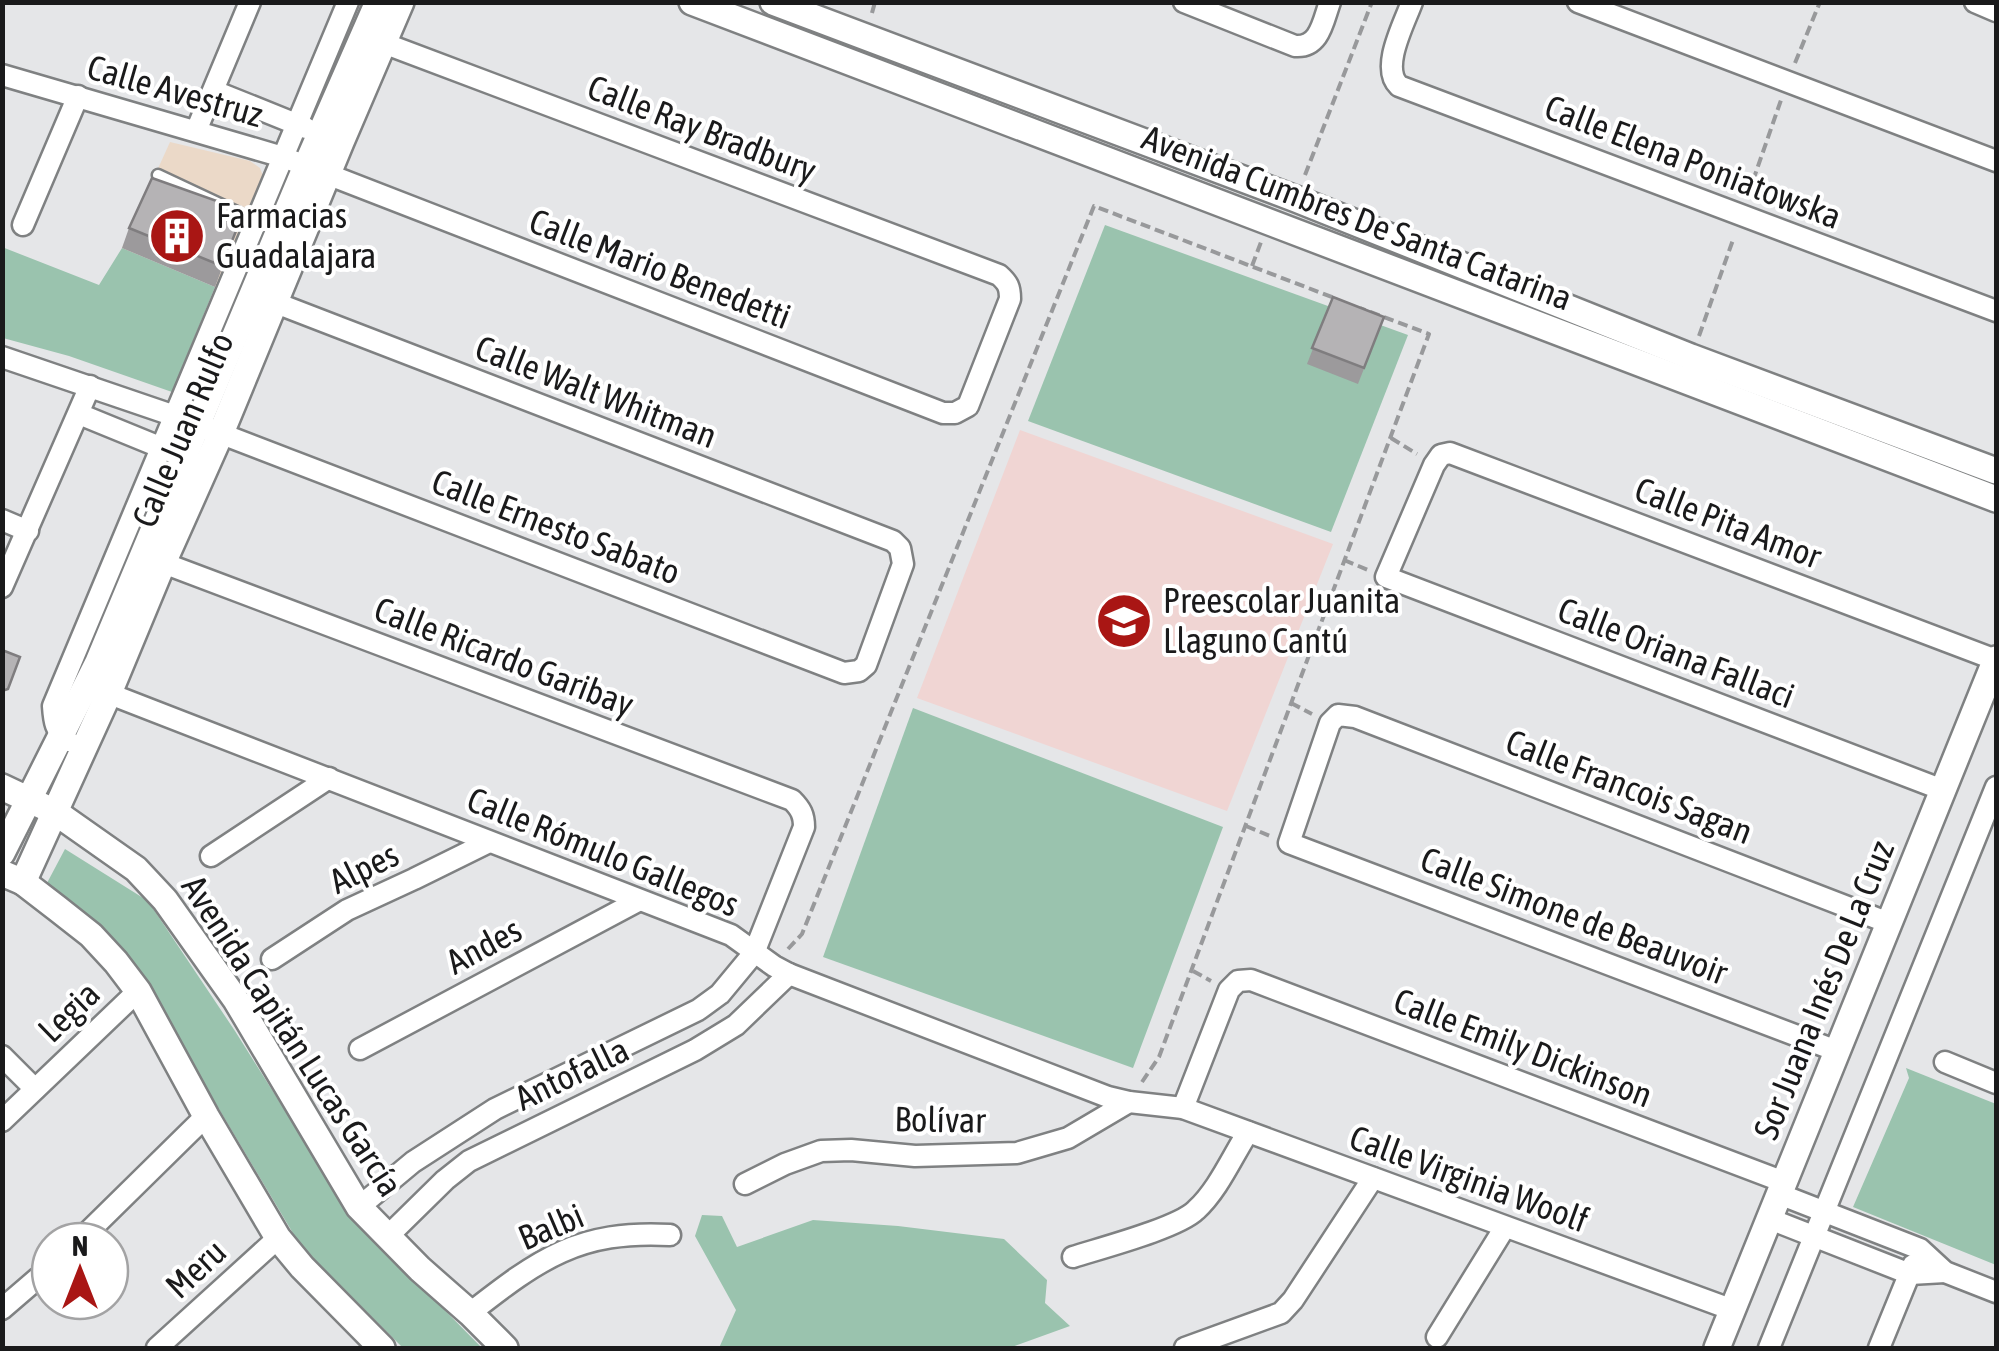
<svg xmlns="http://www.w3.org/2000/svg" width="1999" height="1351" font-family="'Asap Condensed',sans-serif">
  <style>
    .commercial { fill: #ebd9c8 }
    .education { fill: #f0d5d3 }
    .green { fill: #9ac3ae }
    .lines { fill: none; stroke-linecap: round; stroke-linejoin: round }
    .service-casing { stroke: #7f8182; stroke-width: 15 }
    .minor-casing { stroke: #7f8182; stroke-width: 25 }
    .tertiary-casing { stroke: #7f8182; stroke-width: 30 }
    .path { stroke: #98999b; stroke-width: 4; stroke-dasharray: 10 5; stroke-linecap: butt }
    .service { stroke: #fff; stroke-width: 10 }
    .minor { stroke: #fff; stroke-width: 20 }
    .tertiary { stroke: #fff; stroke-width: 25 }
    .wall { fill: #9c9a9c }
    .building { fill: #b5b3b5; stroke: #7f7d7f; stroke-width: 2.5 }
    .labels { text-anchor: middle; stroke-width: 8; stroke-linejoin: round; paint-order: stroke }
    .street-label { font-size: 35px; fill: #1a1a1b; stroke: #fff }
    .poi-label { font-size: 35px; fill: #1a1a1b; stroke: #fff; text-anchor: start }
  </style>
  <rect width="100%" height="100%" fill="#e5e6e8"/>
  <polygon class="commercial" points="170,142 250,161 260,168 263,176 260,188 219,288 122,248"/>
  <polygon class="education" points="1020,430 1333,544 1227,811 917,698"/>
  <g class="green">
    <polygon points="1105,225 1408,335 1331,532 1028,421"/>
    <polygon points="2,247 99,285 122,248 215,287 172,392 69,356 3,338"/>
    <polygon points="913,708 1223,827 1133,1068 823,957"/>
    <polygon points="65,849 148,901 235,1031 350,1214 482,1348 403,1348 300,1245 191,1062 115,944 47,883"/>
    <polygon points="1906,1068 1996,1104 1996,1265 1853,1207 1909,1078"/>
    <polygon points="702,1215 722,1216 737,1247 813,1220 898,1226 1004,1239 1047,1280 1045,1303 1070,1326 1009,1348 719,1348 736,1310 695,1236"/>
  </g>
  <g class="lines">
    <g class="service-casing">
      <polyline id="service" points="158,175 256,221"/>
    </g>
    <g class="minor-casing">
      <g id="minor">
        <path d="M1184 2 1295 46C1320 48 1323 21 1330 2"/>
        <path d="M1412 2C1404 24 1380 68 1399 86L1996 311"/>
        <polyline points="1578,2 1996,161"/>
        <polyline points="1975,2 1996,11"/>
        <path d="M2 75 283 157 943 413H955L968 406 1010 299C1010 287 1008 283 999 275L370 38"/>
        <polyline points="214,91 306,128"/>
        <polyline points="196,131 250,2"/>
        <polyline points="23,225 78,96"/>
        <polyline points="2,357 175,416 844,673 859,671 866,665 903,564 900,548 893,541 263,298"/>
        <polyline points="79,414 172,452"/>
        <polyline points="2,520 28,531"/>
        <path d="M150 558 792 800C801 809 804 815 804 827L754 953 720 994 698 1010 495 1109 413 1162 359 1207"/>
        <polyline points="2,587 90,386"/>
        <polyline points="97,689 731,935 774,966 789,974 1108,1097 1129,1102 1183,1108 1733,1310"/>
        <path d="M68 741C55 731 54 721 53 706L348 2"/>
        <polyline points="1943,790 1386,577 1434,465 1441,455 1450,453 1996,660"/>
        <polyline points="211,856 329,778"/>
        <polyline points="272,959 347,910 414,879 489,842"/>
        <polyline points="360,1049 638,901"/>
        <polyline points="1837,1051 1289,843 1330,723 1338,715 1355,717 1889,923"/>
        <polyline points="2,1056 35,1089"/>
        <polyline points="1945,1062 1996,1083"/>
        <polyline points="1183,1108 1229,990 1238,981 1251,980 1784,1182"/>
        <polyline points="2,1121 138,991"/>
        <polyline points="745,1184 785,1164 821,1151 851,1150 915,1156 1017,1153 1068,1138 1129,1102"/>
        <polyline points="1779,1194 1920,1249 1945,1272 1996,1292"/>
        <polyline points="1770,1219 1910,1274 1945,1272"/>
        <polyline points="84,1236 206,1116"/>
        <polyline points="387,1237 445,1180 469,1161 695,1050 736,1025 789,974"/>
        <path d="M1073 1257C1101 1248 1178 1228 1196 1210 1218 1190 1232 1157 1248 1132"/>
        <polyline points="2,1309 38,1278"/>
        <path d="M470 1313C539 1259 579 1230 670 1235"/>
        <polyline points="1437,1337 1505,1227"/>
        <polyline points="157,1348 278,1238"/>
        <polyline points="1185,1348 1281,1313 1293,1300 1373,1178"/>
        <polyline points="1769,1348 1996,787"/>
        <polyline points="1879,1348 1913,1265"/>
      </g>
    </g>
    <g class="tertiary-casing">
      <g id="tertiary">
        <polyline points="692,2 1996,499"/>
        <polyline points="773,2 1296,199 1691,357 1996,471"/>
        <polyline points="2,787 55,812 136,869 165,900 236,1000 359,1207 420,1269 470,1313 505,1348"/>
        <polyline points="2,853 98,662 306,166 378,2"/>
        <polyline points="2,873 23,882 58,909 91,935 116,962 138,991 206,1116 278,1238 302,1267 382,1348"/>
        <polyline points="23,882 109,693 163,563 221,433 341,142 401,2"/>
        <polyline points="1717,1348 1996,659"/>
      </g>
    </g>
    <g class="path">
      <polyline points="872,13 875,2"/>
      <polyline points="1795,63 1820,2"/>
      <polyline points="1305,175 1372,2"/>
      <polyline points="1748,195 1781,100"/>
      <polyline points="1252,266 1261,242"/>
      <polyline points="1699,336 1734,237"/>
      <polyline points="1391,438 1417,454"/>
      <polyline points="1344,560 1368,570"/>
      <polyline points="1291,703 1312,714"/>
      <polyline points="1246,826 1270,836"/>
      <polyline points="788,949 802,934 1094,206 1337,299"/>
      <polyline points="1193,971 1211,981"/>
      <polyline points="1142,1082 1159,1057 1429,334 1360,308"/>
    </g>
    <use href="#service" class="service"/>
    <use href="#minor" class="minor"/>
    <use href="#tertiary" class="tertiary"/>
  </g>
  <g class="wall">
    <polygon points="238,226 215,287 122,248 129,228"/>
    <polygon points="1333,297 1384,317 1358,384 1307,364"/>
  </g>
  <g class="building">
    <polygon points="152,178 228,205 238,226 222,266 129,228"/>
    <polygon points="1333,297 1384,317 1364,368 1312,348"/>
    <polygon points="2,650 20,657 8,689 2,691"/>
  </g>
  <defs>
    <g id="building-disc" transform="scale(2.875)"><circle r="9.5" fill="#a91614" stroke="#fff"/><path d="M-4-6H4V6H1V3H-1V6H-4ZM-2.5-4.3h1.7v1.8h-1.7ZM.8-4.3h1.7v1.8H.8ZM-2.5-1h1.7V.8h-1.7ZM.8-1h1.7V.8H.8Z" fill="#fff"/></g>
    <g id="school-disc" transform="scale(2.875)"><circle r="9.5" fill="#a91614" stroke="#fff"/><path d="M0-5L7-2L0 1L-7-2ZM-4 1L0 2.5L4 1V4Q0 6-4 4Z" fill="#fff"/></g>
  </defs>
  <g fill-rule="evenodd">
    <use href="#building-disc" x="177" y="236"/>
    <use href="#school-disc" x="1124" y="621"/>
  </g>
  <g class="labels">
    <g class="street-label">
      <text transform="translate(175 91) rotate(16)" y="12">Calle Avestruz</text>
      <text transform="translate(702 129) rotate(21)" y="12">Calle Ray Bradbury</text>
      <text transform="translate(1693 162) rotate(21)" y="12">Calle Elena Poniatowska</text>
      <text transform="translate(1357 218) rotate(21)" y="12">Avenida Cumbres De Santa Catarina</text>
      <text transform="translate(660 269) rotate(21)" y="12">Calle Mario Benedetti</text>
      <text transform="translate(596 392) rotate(21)" y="12">Calle Walt Whitman</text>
      <text transform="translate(183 430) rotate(-67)" y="12">Calle Juan Rulfo</text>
      <text transform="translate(1728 523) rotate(21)" y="12">Calle Pita Amor</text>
      <text transform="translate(556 527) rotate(21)" y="12">Calle Ernesto Sabato</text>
      <text transform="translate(1676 653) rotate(21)" y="12">Calle Oriana Fallaci</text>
      <text transform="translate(504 657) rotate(21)" y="12">Calle Ricardo Garibay</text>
      <text transform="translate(1629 787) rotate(21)" y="12">Calle Francois Sagan</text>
      <text transform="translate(603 852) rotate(22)" y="12">Calle Rómulo Gallegos</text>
      <text transform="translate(364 868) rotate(-26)" y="12">Alpes</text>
      <text transform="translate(1574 916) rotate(21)" y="12">Calle Simone de Beauvoir</text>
      <text transform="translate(484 946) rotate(-28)" y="12">Andes</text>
      <text transform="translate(1824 990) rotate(-68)" y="12">Sor Juana Inés De La Cruz</text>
      <text transform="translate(69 1012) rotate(-44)" y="12">Legia</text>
      <text transform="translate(292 1036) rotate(57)" y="12">Avenida Capitán Lucas García</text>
      <text transform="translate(1523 1048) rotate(21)" y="12">Calle Emily Dickinson</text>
      <text transform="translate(572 1074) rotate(-26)" y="12">Antofalla</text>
      <text transform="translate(940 1120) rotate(1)" y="12">Bolívar</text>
      <text transform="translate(1469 1179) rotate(20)" y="12">Calle Virginia Woolf</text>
      <text transform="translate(551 1227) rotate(-23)" y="12">Balbi</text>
      <text transform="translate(196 1269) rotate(-43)" y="12">Meru</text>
    </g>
    <g class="poi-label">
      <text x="216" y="228">Farmacias<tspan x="216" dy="40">Guadalajara</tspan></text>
      <text x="1163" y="613">Preescolar Juanita<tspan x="1163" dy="40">Llaguno Cantú</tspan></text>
    </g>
  </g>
  <rect width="1999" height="1351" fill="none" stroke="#1a1a1b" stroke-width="10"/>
  <g transform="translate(80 1271)"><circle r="48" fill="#ffffff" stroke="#a3a3a4" stroke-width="2.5"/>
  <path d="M0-8L18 38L0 25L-18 38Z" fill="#a91614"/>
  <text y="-15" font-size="28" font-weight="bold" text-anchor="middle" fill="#1a1a1b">N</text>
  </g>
</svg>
